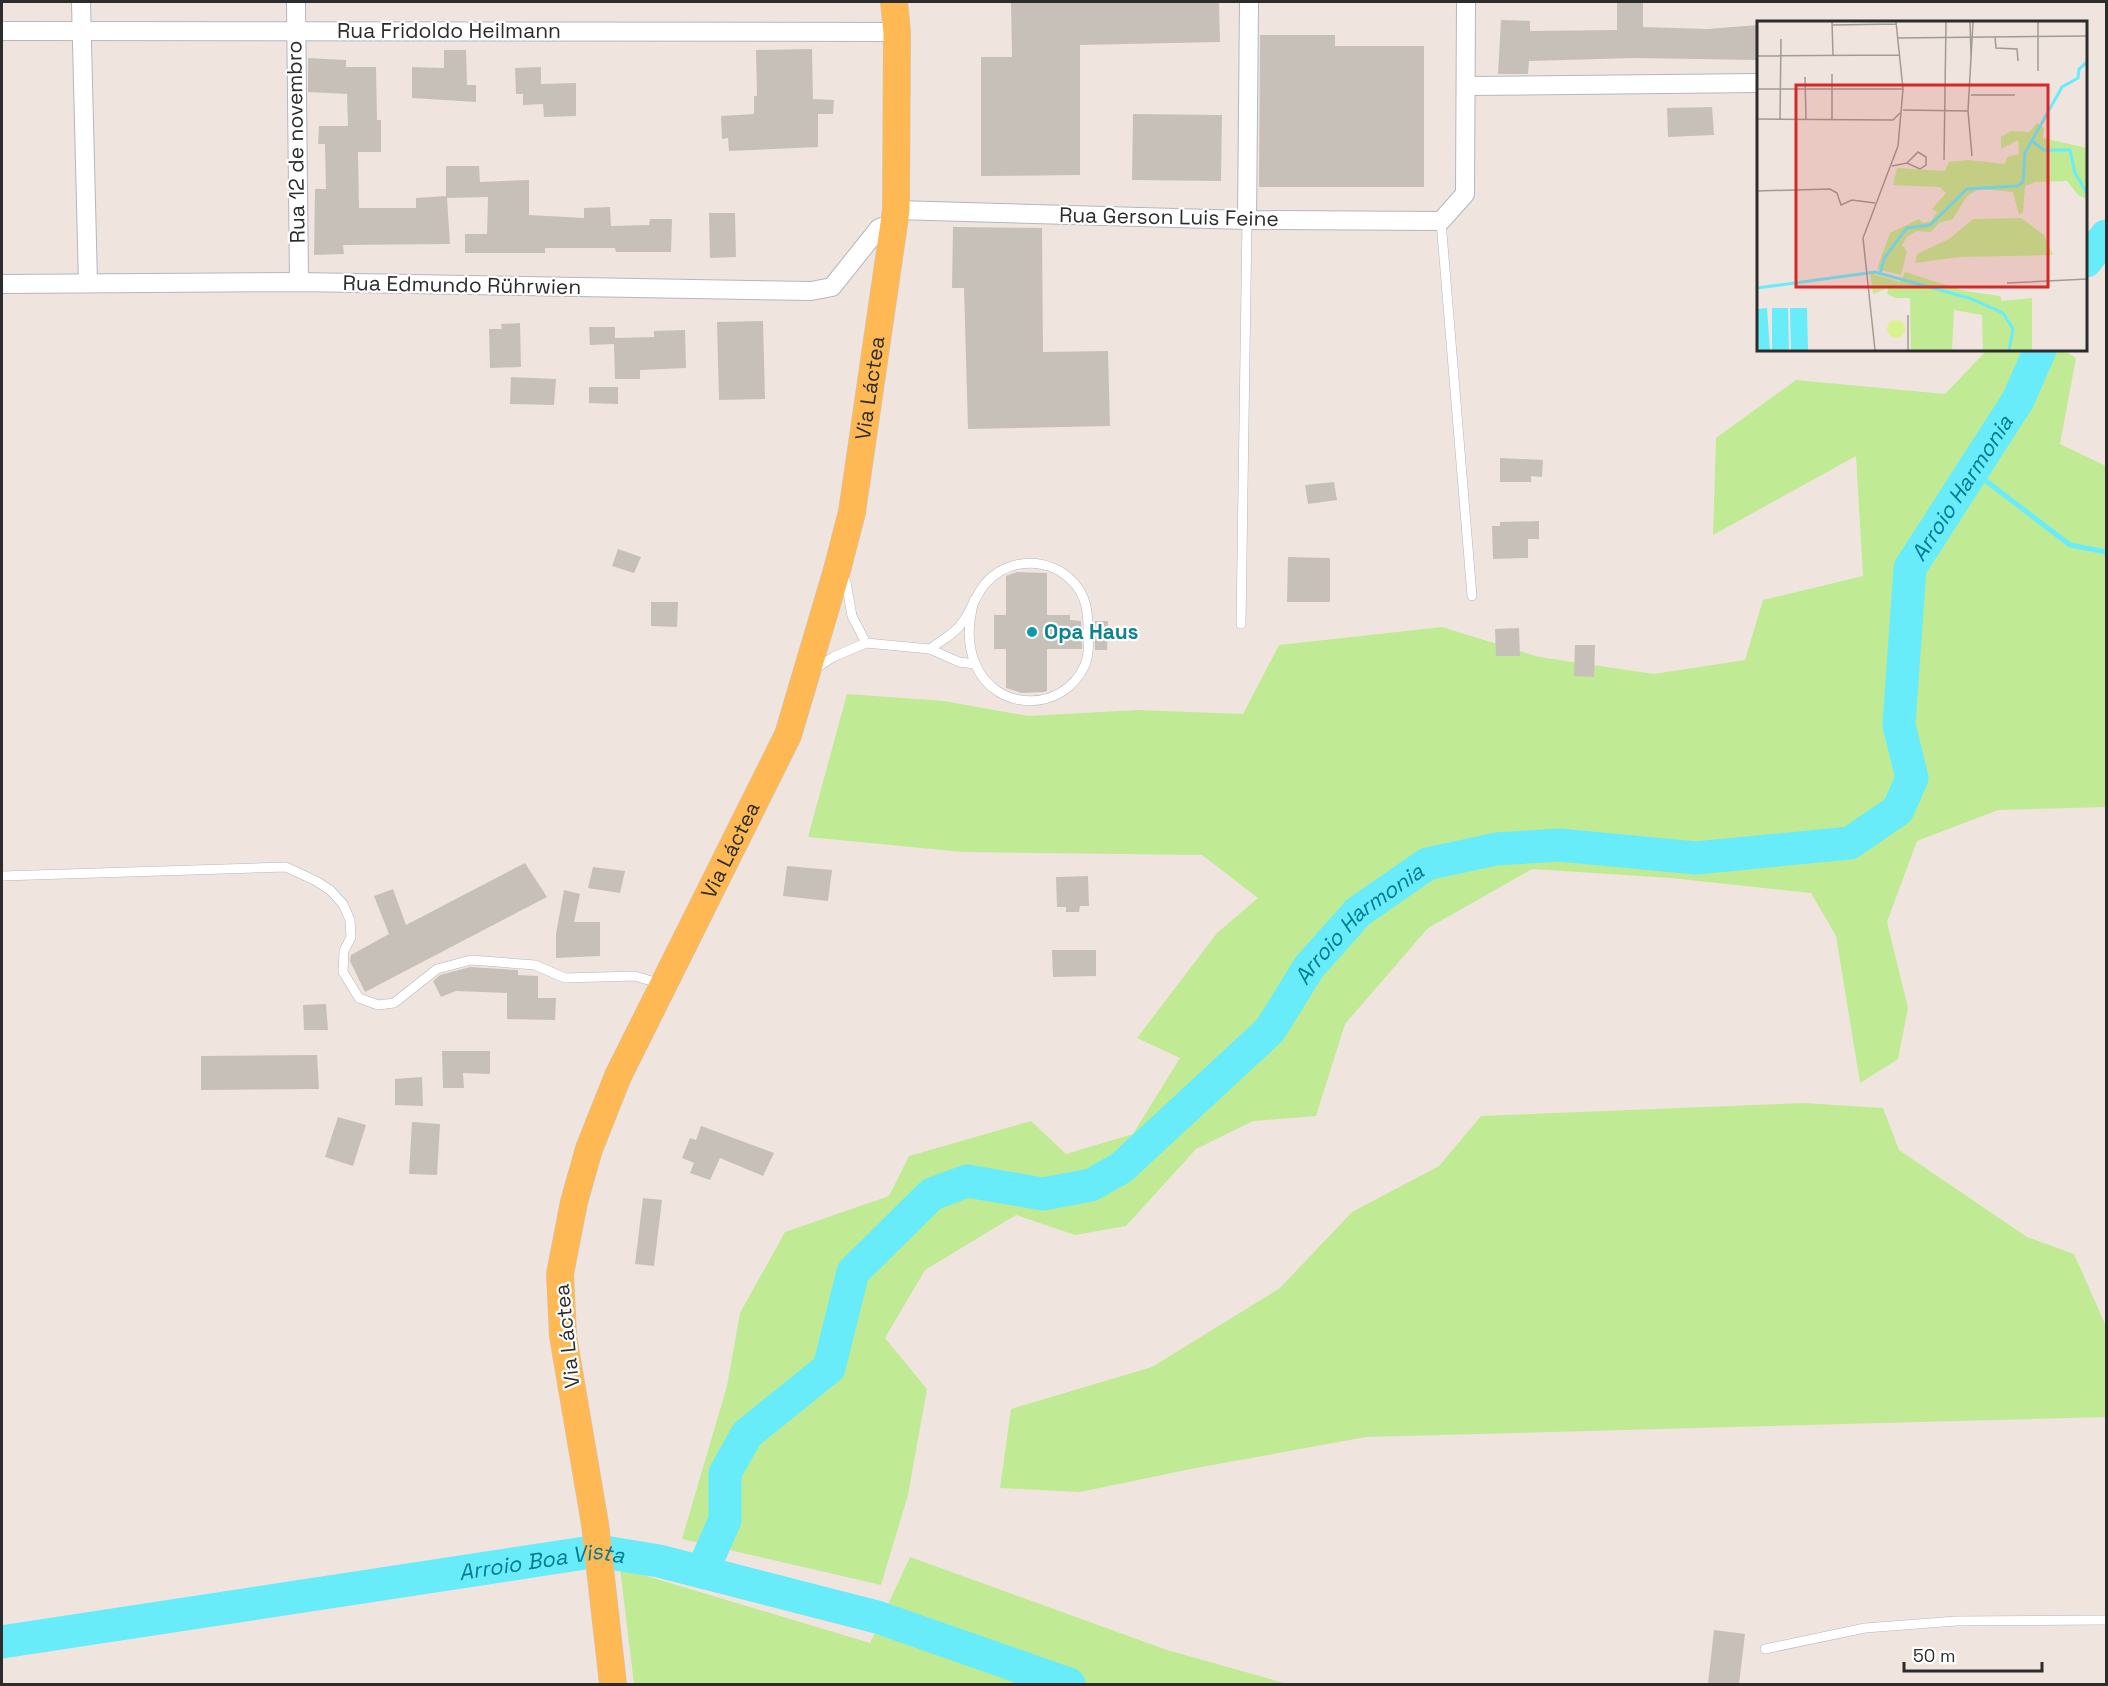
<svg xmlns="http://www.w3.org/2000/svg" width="2108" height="1686" font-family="'Space Grotesk',sans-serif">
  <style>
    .green { fill: #c1ea95 }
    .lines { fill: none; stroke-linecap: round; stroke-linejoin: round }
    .stream { stroke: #68ecfa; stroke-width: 5 }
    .river { stroke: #68ecfa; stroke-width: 33 }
    .building { fill: #c7c0b9 }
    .service-casing { stroke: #b2b7c1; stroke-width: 10 }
    .minor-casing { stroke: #b2b7c1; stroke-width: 20 }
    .primary-casing { stroke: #c8c8c8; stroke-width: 28 }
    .service { stroke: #fff; stroke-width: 9 }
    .minor { stroke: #fff; stroke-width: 18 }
    .primary { stroke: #feb954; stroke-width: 27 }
    .culture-dot { fill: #0f9aa8; stroke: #fff; stroke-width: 2 }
    .labels { text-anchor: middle; stroke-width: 4.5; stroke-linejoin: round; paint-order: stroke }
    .street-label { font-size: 21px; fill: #2c2c2c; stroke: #fff }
    .culture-label { font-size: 21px; font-weight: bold; fill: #0d838f; stroke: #fff; text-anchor: start }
    .water-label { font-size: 22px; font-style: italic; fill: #037b95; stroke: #fff }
    .inset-river { fill: none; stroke: #68ecfa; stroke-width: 3 }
    .inset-road { fill: none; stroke: #a19b97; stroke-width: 1.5 }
    .view { fill: #d62828; fill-opacity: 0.15; stroke: #d62828; stroke-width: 3 }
    .inset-edge { fill: none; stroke: #2c2c2c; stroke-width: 3 }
  </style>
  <rect width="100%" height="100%" fill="#efe5de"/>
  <g class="green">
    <polygon points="1987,350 2063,350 2076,358 2060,444 2106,466 2106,807 1998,810 1917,841 1887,922 1908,1008 1898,1059 1860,1083 1836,936 1811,893 1671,878 1532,869 1428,928 1345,1024 1316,1116 1253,1121 1196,1149 1126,1226 1075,1235 1016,1215 925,1270 885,1338 927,1389 908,1495 881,1585 682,1539 727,1386 740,1313 785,1232 889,1196 909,1156 1031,1121 1066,1154 1133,1134 1180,1058 1137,1038 1217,933 1258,898 1202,855 963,852 808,837 847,694 944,701 1028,716 1138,710 1243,714 1279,645 1442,627 1539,657 1654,674 1745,660 1763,600 1863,576 1856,456 1713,535 1716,438 1796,380 1945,394"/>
    <polygon points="1803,1103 1883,1108 1899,1150 2027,1237 2074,1254 2106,1326 2106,1417 1366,1437 1196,1468 1080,1492 1000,1488 1011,1409 1152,1367 1280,1288 1352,1212 1439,1166 1481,1116"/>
    <polygon points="910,1557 1167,1650 1288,1684 634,1684 620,1568 870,1643"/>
  </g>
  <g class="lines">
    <polyline class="stream" points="1973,471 2070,545 2106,552"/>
    <g class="river">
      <polyline points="2086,261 2106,236"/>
      <path id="s1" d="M702 1572 725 1520V1473L747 1434 829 1368 853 1272 932 1194 967 1181 1043 1194 1091 1185 1121 1168 1270 1030 1309 967 1358 912 1427 864 1496 849 1559 845 1696 858 1850 843 1898 810 1912 778 1899 725 1910 568 2018 400 2040 350"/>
      <path id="s2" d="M2 1642 598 1551 659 1561 877 1617 1069 1684"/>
    </g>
  </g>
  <g class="building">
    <polygon points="1011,2 1219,2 1220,42 1080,45 1080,175 981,176 981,57 1012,57"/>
    <polygon points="1617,2 1643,2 1643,27 1707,29 1758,25 1758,60 1633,58 1529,61 1528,74 1498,74 1501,20 1530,21 1530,31 1617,30"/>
    <polygon points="1260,35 1335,35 1335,46 1424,46 1424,187 1259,187"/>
    <polygon points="812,49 813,99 834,100 833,114 818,114 818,147 729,151 728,138 722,139 721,116 754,114 754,96 757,96 756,50"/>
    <polygon points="444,50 466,50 467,85 476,85 476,102 412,98 412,67 444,68"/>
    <polygon points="308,58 346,60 346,67 376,67 377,120 381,120 381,152 358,152 359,208 416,208 416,198 446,196 446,166 479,166 480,182 529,180 529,215 584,218 584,208 610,207 611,226 649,225 650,219 672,219 671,252 616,252 615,248 545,248 545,253 465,253 465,234 487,234 488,197 447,198 450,244 343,245 344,254 314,255 315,189 326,189 325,144 318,144 319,126 348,126 347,94 308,92"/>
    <polygon points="541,67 541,84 576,83 576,116 544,117 543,104 523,105 523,94 516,94 515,68"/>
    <polygon points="1712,107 1714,135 1668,137 1667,108"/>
    <polygon points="1133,114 1222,115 1221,181 1132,180"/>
    <polygon points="709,213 735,213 736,257 710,258"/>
    <polygon points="953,227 1042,228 1043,352 1108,351 1110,426 968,429 964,288 952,288"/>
    <polygon points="763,321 765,399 719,400 717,322"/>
    <polygon points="520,323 521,367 490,368 489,329 502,329 501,324"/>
    <polygon points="589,327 615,327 615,338 654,337 654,331 685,330 686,368 640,370 640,379 615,379 614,344 590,345"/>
    <polygon points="511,377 556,379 554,405 510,404"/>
    <polygon points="589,387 618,387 618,404 589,403"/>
    <polygon points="1500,458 1543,460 1542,477 1531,476 1531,482 1500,482"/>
    <polygon points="1334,482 1337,500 1308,504 1305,485"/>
    <polygon points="1539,521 1539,539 1528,539 1528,558 1493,559 1492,526 1500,526 1500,522"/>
    <polygon points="618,549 641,557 634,573 612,566"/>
    <polygon points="1288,557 1330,558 1330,602 1287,602"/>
    <polygon points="1017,572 1047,573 1047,615 1070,615 1070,620 1081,621 1082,649 1047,649 1047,691 1044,692 1022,693 1006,688 1006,649 994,649 994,615 1006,615 1006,576"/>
    <polygon points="651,602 678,602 677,627 651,626"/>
    <polygon points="1095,621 1108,621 1107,650 1095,650"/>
    <polygon points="1519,628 1520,656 1496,656 1495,629"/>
    <polygon points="1575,645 1595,645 1594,677 1574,676"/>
    <polygon points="525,863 547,897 365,992 350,961 351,955 389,934 374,896 393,889 406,925"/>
    <polygon points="787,866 832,870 828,901 783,896"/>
    <polygon points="593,867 625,871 620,893 588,888"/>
    <polygon points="1088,876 1089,906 1080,906 1079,912 1066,912 1066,907 1057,907 1056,877"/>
    <polygon points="564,890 580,894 574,922 600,922 600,956 556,958 556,934"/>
    <polygon points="1052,950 1096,950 1096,976 1053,977"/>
    <polygon points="470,967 518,970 518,975 538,976 538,998 556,998 555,1020 507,1019 507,993 456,991 441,997 433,981 440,975"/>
    <polygon points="326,1004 328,1030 304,1030 303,1005"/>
    <polygon points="442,1051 490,1051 490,1074 463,1073 464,1088 443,1088"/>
    <polygon points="317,1055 319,1089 201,1090 201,1056"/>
    <polygon points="422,1077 423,1106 395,1105 395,1079"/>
    <polygon points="338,1117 366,1125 353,1166 325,1157"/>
    <polygon points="412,1122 440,1124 437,1175 409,1174"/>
    <polygon points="701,1126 774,1153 763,1176 720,1158 710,1180 690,1173 694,1163 682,1158 690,1138 696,1140"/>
    <polygon points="643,1198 662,1200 654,1266 635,1264"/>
    <polygon points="1714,1630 1745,1634 1739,1684 1708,1684"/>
  </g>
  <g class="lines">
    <g class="service-casing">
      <g id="service">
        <polyline points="1441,221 1472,596"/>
        <polyline points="842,577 846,582 852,616 866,643"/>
        <polyline points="1241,624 1247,220"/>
        <path d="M930 649C940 641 955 634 962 623 971 611 975 596 985 584 1008 557 1050 556 1074 583 1086 596 1088 612 1088 629 1089 641 1089 655 1085 665 1063 714 994 712 975 663 966 641 969 621 974 600"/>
        <polyline points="813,670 833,657 866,643 930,649 959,662 975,664"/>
        <polyline points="2,876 286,867 316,881 330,890 343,904 350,920 351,937 344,951 343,972 359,998 378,1005 394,1003 437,969 471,960 535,965 565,978 635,976 661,984"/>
        <polyline points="1765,1649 1865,1628 1956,1621 2106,1620"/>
      </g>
    </g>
    <g class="minor-casing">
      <g id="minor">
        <polyline points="81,2 88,283"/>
        <polyline points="296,2 299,282"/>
        <polyline points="2,31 897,32"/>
        <polyline points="1466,86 1758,83"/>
        <polyline points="896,210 1247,220 1441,221 1465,194 1466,2"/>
        <polyline points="1247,220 1249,2"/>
        <polyline points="2,284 299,282 811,291 832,287 879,228 894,223"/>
      </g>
    </g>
    <g class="primary-casing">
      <g id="primary">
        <path id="s3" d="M613 1684 595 1524 563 1336 560 1274 574 1202 589 1149 618 1076 788 735 837 570 852 512 896 210 897 32 894 2"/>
      </g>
    </g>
    <use href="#service" class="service"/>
    <use href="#minor" class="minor"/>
    <use href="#primary" class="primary"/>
  </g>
  <circle class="culture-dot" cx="1032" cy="632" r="6"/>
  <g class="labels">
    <g class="street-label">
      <text x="449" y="38">Rua Fridoldo Heilmann</text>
      <text transform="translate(296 142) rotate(-91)" y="7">Rua 12 de novembro</text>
      <text transform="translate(1169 217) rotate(1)" y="7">Rua Gerson Luis Feine</text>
      <text transform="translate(462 285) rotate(1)" y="7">Rua Edmundo Rührwien</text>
      <text dy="7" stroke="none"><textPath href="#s3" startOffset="1359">Via Láctea</textPath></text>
      <text dy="7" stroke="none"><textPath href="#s3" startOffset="873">Via Láctea</textPath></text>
      <text transform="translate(567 1336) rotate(-96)" y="7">Via Láctea</text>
    </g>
    <g class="culture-label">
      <text x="1044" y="639">Opa Haus</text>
    </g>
    <g class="water-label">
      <text dy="8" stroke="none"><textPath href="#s1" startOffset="1923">Arroio Harmonia</textPath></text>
      <text dy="8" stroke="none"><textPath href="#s1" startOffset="1005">Arroio Harmonia</textPath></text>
      <text dy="8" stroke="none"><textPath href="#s2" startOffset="546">Arroio Boa Vista</textPath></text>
    </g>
  </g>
  <g transform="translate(1757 21)">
    <rect width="330" height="330" fill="#efe5de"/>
    <path d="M280 102 287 107 286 117 330 127V178L321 174 310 160 278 161 268 165 266 191 262 194 256 171 222 168 210 175 196 198 182 202 174 211 160 210 150 216 145 224 150 230 144 254 120 248 133 212 162 198 166 202 174 200 180 191 175 188 189 172 183 166 136 164 140 147 188 150 192 141 211 139 248 143 250 136 262 133 261 119 244 128V116L254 110 272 111ZM264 197 287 214 296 234 202 236 158 242 160 233 192 218 216 198ZM148 251 208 270 243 275 245 280 275 277V329H226L225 294 197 289 195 329H154L153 277H138L130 273 131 267 116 273 113 252 143 261Z" fill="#c1ea95"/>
    <path d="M130 308a9 9 0 1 1 18 0a9 9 0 1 1-18 0Z" fill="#daf290"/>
    <path d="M10 287 13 329H0V288ZM15 287H31L32 329H15ZM33 287H50L51 329H34Z" fill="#68ecfa"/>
    <path class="inset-river" d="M275 120 287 129H313L318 152 330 172M123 252 128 236 150 207 173 204 210 168 260 165 266 161 268 132 305 66 321 57 322 48 330 41M0 267 118 251 212 277 246 292 256 308 252 329"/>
    <path class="inset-road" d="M75 1 76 34M213 1 214 35M281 1V50M75 4 139 3M238 16 239 27 260 28 261 40M141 17 330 15M0 35 142 34M48 56 49 98M0 68H146M214 74H258M146 89 211 90M0 98 136 99 143 92M23 98 24 18M75 98V53M215 135 211 90 216 1M187 139 189 1M135 145 150 142 163 148 169 144V136L161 131 150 142M0 170 73 168 80 172 84 184 95 179 118 182M250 262 330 258M151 294V329M118 329 106 217 141 125 146 68 139 1"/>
    <path class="view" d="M39 64H291V266H39Z"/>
    <rect width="330" height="330" class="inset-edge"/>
  </g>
  <rect width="2108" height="1686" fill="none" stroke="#2c2c2c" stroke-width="6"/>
  <path d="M1904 1662v9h138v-9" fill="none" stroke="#2c2c2c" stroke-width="3"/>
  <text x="1913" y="1662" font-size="18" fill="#2c2c2c" stroke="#ffffff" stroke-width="4.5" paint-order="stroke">50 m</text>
</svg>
